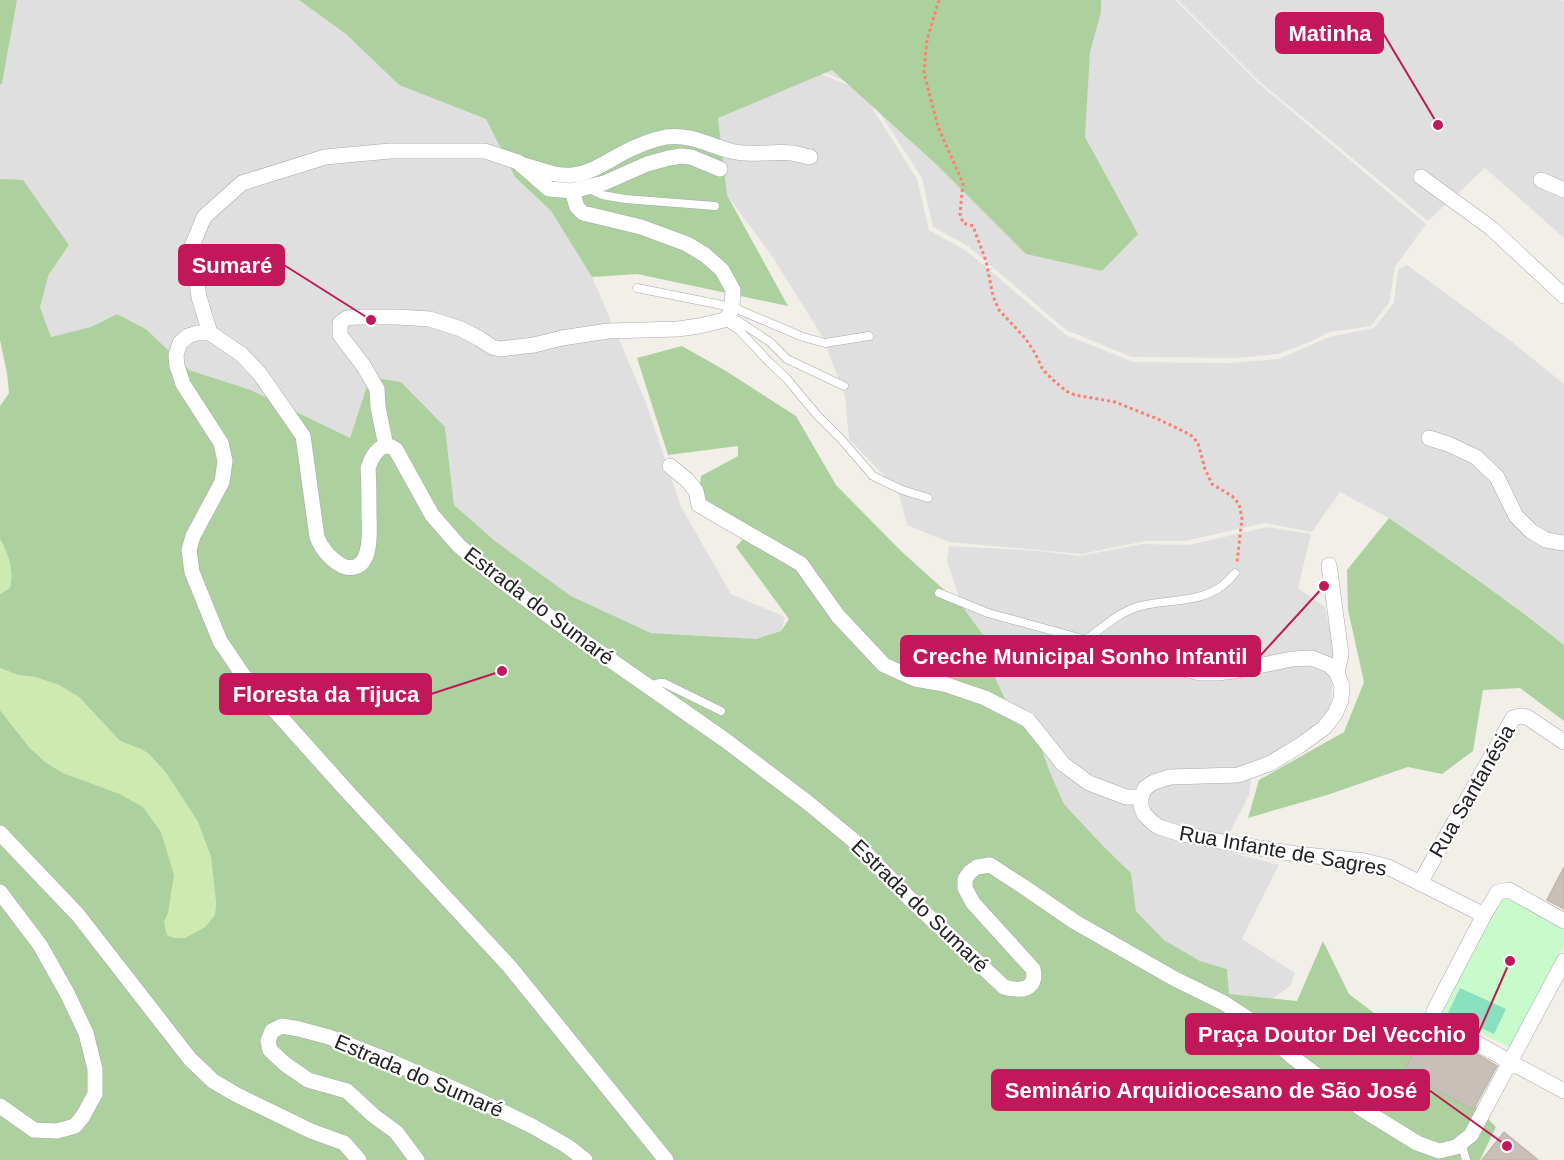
<svg xmlns="http://www.w3.org/2000/svg" width="1564" height="1160" font-family="Helvetica,sans-serif">
  <style>
    .residential { fill: #e0dfdf }
    .grass { fill: #cdebb0 }
    .forest { fill: #add19e }
    .park { fill: #c8facc }
    .pitch { fill: #88e0be }
    .building { fill: #c7bfb8; stroke: #c4b6ab; stroke-width: 1.5 }
    .lines { fill: none; stroke-linecap: round; stroke-linejoin: round }
    .lane-casing { stroke: #a9a9a9; stroke-width: 9 }
    .street-casing { stroke: #a9a9a9; stroke-width: 16 }
    .path { stroke: #fa8072; stroke-width: 3; stroke-dasharray: 3 3; stroke-linecap: butt }
    .lane { stroke: #fff; stroke-width: 8 }
    .street { stroke: #fff; stroke-width: 15 }
    .labels { text-anchor: middle; stroke-width: 4.5; stroke-linejoin: round; paint-order: stroke }
    .street-label { font-size: 21px; fill: #222; stroke: #fff }
    .leader { fill: none; stroke: #c2185b; stroke-width: 2 }
    .callout-dot { fill: #c2185b; stroke: #fff; stroke-width: 2 }
    .callout { fill: #c2185b; stroke: #c2185b; stroke-width: 2 }
    .callout-label { font-size: 22px; text-anchor: middle; font-weight: bold; fill: #fff }
  </style>
  <rect width="100%" height="100%" fill="#f2efe9"/>
  <g class="residential">
    <polygon points="17,0 299,0 347,35 399,85 486,119 515,177 551,211 592,277 645,400 681,507 731,594 785,617 781,631 756,639 651,633 571,596 495,541 454,505 445,427 370,377 350,439 251,390 189,370 146,329 117,314 91,327 51,338 40,307 49,274 68,245 23,181 0,179 0,84 2,84"/>
    <polygon points="757,0 1175,0 1258,83 1426,224 1395,267 1389,303 1371,326 1329,332 1310,342 1278,354 1237,358 1132,357 1066,330 968,246 933,227 922,178 865,90 814,68"/>
    <polygon points="1178,0 1560,0 1564,2 1564,238 1485,168 1428,221 1260,82"/>
    <polygon points="662,28 813,71 861,90 917,179 929,230 968,252 1066,335 1133,362 1229,363 1279,359 1329,337 1374,328 1394,303 1398,269 1407,265 1512,342 1564,384 1564,645 1537,623 1462,568 1389,518 1340,492 1312,532 1265,523 1185,541 1146,541 1081,554 949,542 907,525 898,490 849,439 845,396 822,336 772,256 727,195"/>
    <polygon points="1267,527 1311,534 1298,588 1325,607 1334,649 1331,708 1304,738 1253,769 1249,795 1221,850 1279,865 1242,939 1295,973 1290,986 1254,1012 1229,994 1227,969 1200,961 1164,940 1136,911 1131,873 1104,847 1064,804 1049,770 1012,713 996,680 989,643 962,606 947,561 949,546 1039,551 1080,556 1142,544 1189,545"/>
  </g>
  <g class="grass">
    <path d="M0 539C9 555 14 571 10 588L0 594Z"/>
    <polygon points="0,668 18,675 35,677 59,685 79,697 120,741 141,749 149,754 167,774 198,822 211,857 216,903 215,915 205,927 185,938 174,938 167,935 164,922 168,913 143,807 120,794 63,773 45,762 29,747 0,710"/>
  </g>
  <g class="forest">
    <polygon points="0,0 17,0 2,84 0,84"/>
    <polygon points="299,0 1101,0 1101,12 1090,52 1085,137 1138,234 1102,271 1026,254 936,164 832,70 718,118 727,195 788,306 637,274 592,277 551,211 515,177 486,119 399,85 347,35"/>
    <path d="M0 179 23 180 69 245 49 274 40 307 51 337 91 327 117 314 146 329 189 370 251 390 350 438 370 377 401 382 445 427 454 505 495 541 571 596 651 633 756 639 781 631 789 619 736 547 748 533 698 502 701 476 738 456V446L668 455 637 358 682 346 726 371 796 416 836 485 901 551 962 606 989 643 996 680 1012 713 1036 733 1049 770 1064 804 1104 847 1131 873 1136 911 1164 940 1200 961 1227 969 1229 994 1297 1001 1323 941 1349 994 1412 1042 1496 1127 1480 1160H0V710L29 747 45 762 63 773 120 794 143 807 161 832 174 875 168 913 164 922 167 935 174 938H185L205 927 215 915 216 903 211 857 198 822 167 774 149 754 141 749 120 741 79 697 59 685 35 677 18 675 0 668V594L10 588C14 571 9 555 0 539V406L9 393 7 373 0 340Z"/>
    <path d="M1389 518C1449 559 1508 600 1564 645V721L1520 688 1483 690 1473 751 1442 774 1408 767 1327 795 1248 818 1259 780 1344 732 1364 682 1348 610 1347 570Z"/>
  </g>
  <polygon class="park" points="1501,893 1564,927 1564,945 1509,1047 1440,1014"/>
  <polygon class="pitch" points="1460,988 1506,1009 1494,1034 1448,1013"/>
  <g class="building">
    <polygon points="1564,867 1564,909 1547,900"/>
    <polygon points="1428,1025 1497,1066 1473,1110 1403,1072"/>
    <polygon points="1504,1132 1538,1160 1482,1160"/>
  </g>
  <g class="lines">
    <g class="lane-casing">
      <g id="lane">
        <polyline points="587,188 602,195 625,199 715,206"/>
        <polyline points="637,288 732,307 803,337 825,343 869,336"/>
        <polyline points="729,315 770,342 787,359 844,386"/>
        <polyline points="724,320 740,331 769,362 787,379 817,415 841,439 873,476 902,490 928,498"/>
        <polyline points="939,593 988,613 1101,644 1164,664"/>
        <path d="M1086 640C1103 627 1120 611 1141 606 1167 599 1199 603 1222 586 1227 582 1231 578 1235 573"/>
        <polyline points="648,686 659,683 664,683 721,711"/>
        <polyline points="1461,1142 1466,1160"/>
      </g>
    </g>
    <g class="street-casing">
      <g id="street">
        <path d="M520 164C537 168 555 177 573 175 591 173 608 161 623 153 636 146 652 140 666 137 687 134 705 143 724 149 746 157 770 151 792 153 798 154 804 156 810 157"/>
        <polyline points="1421,177 1491,228 1564,296"/>
        <polyline points="1541,180 1564,190"/>
        <polyline points="210,333 199,297 192,246 204,217 242,183 325,157 390,151 485,151 518,162 549,189 572,191 604,183 647,164 669,158 681,156 691,157 720,169"/>
        <polyline points="1429,438 1448,444 1476,457 1497,477 1516,516 1531,531 1546,540 1564,543"/>
        <polyline points="386,446 378,407 377,389 363,365 340,335 340,323 347,318 356,317 397,317 430,319 461,329 480,339 492,347 500,349 534,345 562,338 608,331 678,329 699,326 724,320 729,315 732,307 733,290 722,270 705,255 687,244 641,227 583,213 577,207 572,191"/>
        <polyline points="670,466 687,480 696,491 699,505 801,564 838,616 884,665 915,679 944,684 985,698 1028,720 1063,764 1089,783 1126,797 1141,797"/>
        <polyline points="1329,565 1341,654 1337,673"/>
        <polyline points="1164,664 1200,673 1217,673 1233,671 1292,659 1312,658 1329,665 1337,673 1342,686 1341,700 1335,714 1324,728 1299,746 1269,764 1238,775 1170,777 1154,782 1145,788 1141,797 1141,806 1144,814 1153,823 1159,827 1181,834 1234,844 1296,854 1365,861 1388,867 1484,915"/>
        <polyline points="0,833 78,915 190,1059 213,1081 237,1095 311,1131 344,1143 359,1160"/>
        <polyline points="1420,883 1513,718 1520,716 1527,717 1564,742"/>
        <polyline points="0,892 40,945 67,993 86,1033 95,1069 95,1094 83,1116 75,1126 57,1131 34,1130 0,1106"/>
        <polyline points="1564,921 1509,890 1498,892 1484,915 1434,1011 1433,1016 1436,1020 1510,1062 1564,961"/>
        <polyline points="417,1160 396,1132 374,1116 347,1091 308,1080 285,1064 270,1050 268,1041 272,1031 282,1026 299,1029 329,1037 385,1059 470,1096 532,1126 567,1146 585,1160"/>
        <path d="M666 1160 510 967 345 789 243 675 220 641 192 572 189 550 193 536 222 482 225 461 221 443 183 384 177 366 176 355 180 343 188 336 197 333H210L241 354 260 374 303 436 317 537C321 548 330 559 341 565 345 568 350 568 355 567 373 562 369 526 369 511 369 497 369 483 368 468 372 456 382 438 396 450L432 515 459 546 499 579 569 631 725 740 807 802 853 840 910 899 1004 987C1020 992 1038 990 1033 969L973 903 965 888V879L970 872 977 867 990 865 1024 887 1075 922 1175 979 1224 1003 1250 1020 1295 1059 1362 1109 1417 1143 1439 1151 1456 1147 1471 1135 1510 1062 1564 1091"/>
      </g>
    </g>
    <polyline class="path" points="939,0 927,40 924,73 938,127 963,183 960,214 963,223 973,226 986,261 993,296 999,310 1025,338 1035,353 1043,370 1052,379 1066,391 1075,395 1115,402 1160,420 1185,432 1192,436 1198,443 1205,469 1212,484 1232,496 1239,504 1242,518 1237,563"/>
    <use href="#lane" class="lane"/>
    <use href="#street" class="street"/>
  </g>
  <g class="labels">
    <g class="street-label">
      <text transform="translate(539 606) rotate(37)" y="7">Estrada do Sumaré</text>
      <text transform="translate(1472 791) rotate(-60)" y="7">Rua Santanésia</text>
      <text transform="translate(1283 851) rotate(10)" y="7">Rua Infante de Sagres</text>
      <text transform="translate(920 906) rotate(44)" y="7">Estrada do Sumaré</text>
      <text transform="translate(419 1076) rotate(23)" y="7">Estrada do Sumaré</text>
    </g>
  </g>
  <path class="leader" d="M1438 125L1383 33M371 320L284 265M1324 586L1260 656M502 671L431 694M1510 961L1478 1034M1507 1146L1429 1090"/>
  <g class="callout-dot">
    <circle cx="1438" cy="125" r="6"/>
    <circle cx="371" cy="320" r="6"/>
    <circle cx="1324" cy="586" r="6"/>
    <circle cx="502" cy="671" r="6"/>
    <circle cx="1510" cy="961" r="6"/>
    <circle cx="1507" cy="1146" r="6"/>
  </g>
  <g class="callout">
    <rect x="1276" y="13" width="107" height="40" rx="6"/>
    <rect x="179" y="245" width="105" height="40" rx="6"/>
    <rect x="901" y="636" width="359" height="40" rx="6"/>
    <rect x="220" y="674" width="211" height="40" rx="6"/>
    <rect x="1186" y="1014" width="292" height="40" rx="6"/>
    <rect x="992" y="1070" width="437" height="40" rx="6"/>
  </g>
  <g class="callout-label">
    <text x="1330" y="41">Matinha</text>
    <text x="232" y="273">Sumaré</text>
    <text x="1080" y="664">Creche Municipal Sonho Infantil</text>
    <text x="326" y="702">Floresta da Tijuca</text>
    <text x="1332" y="1042">Praça Doutor Del Vecchio</text>
    <text x="1211" y="1098">Seminário Arquidiocesano de São José</text>
  </g>
</svg>
